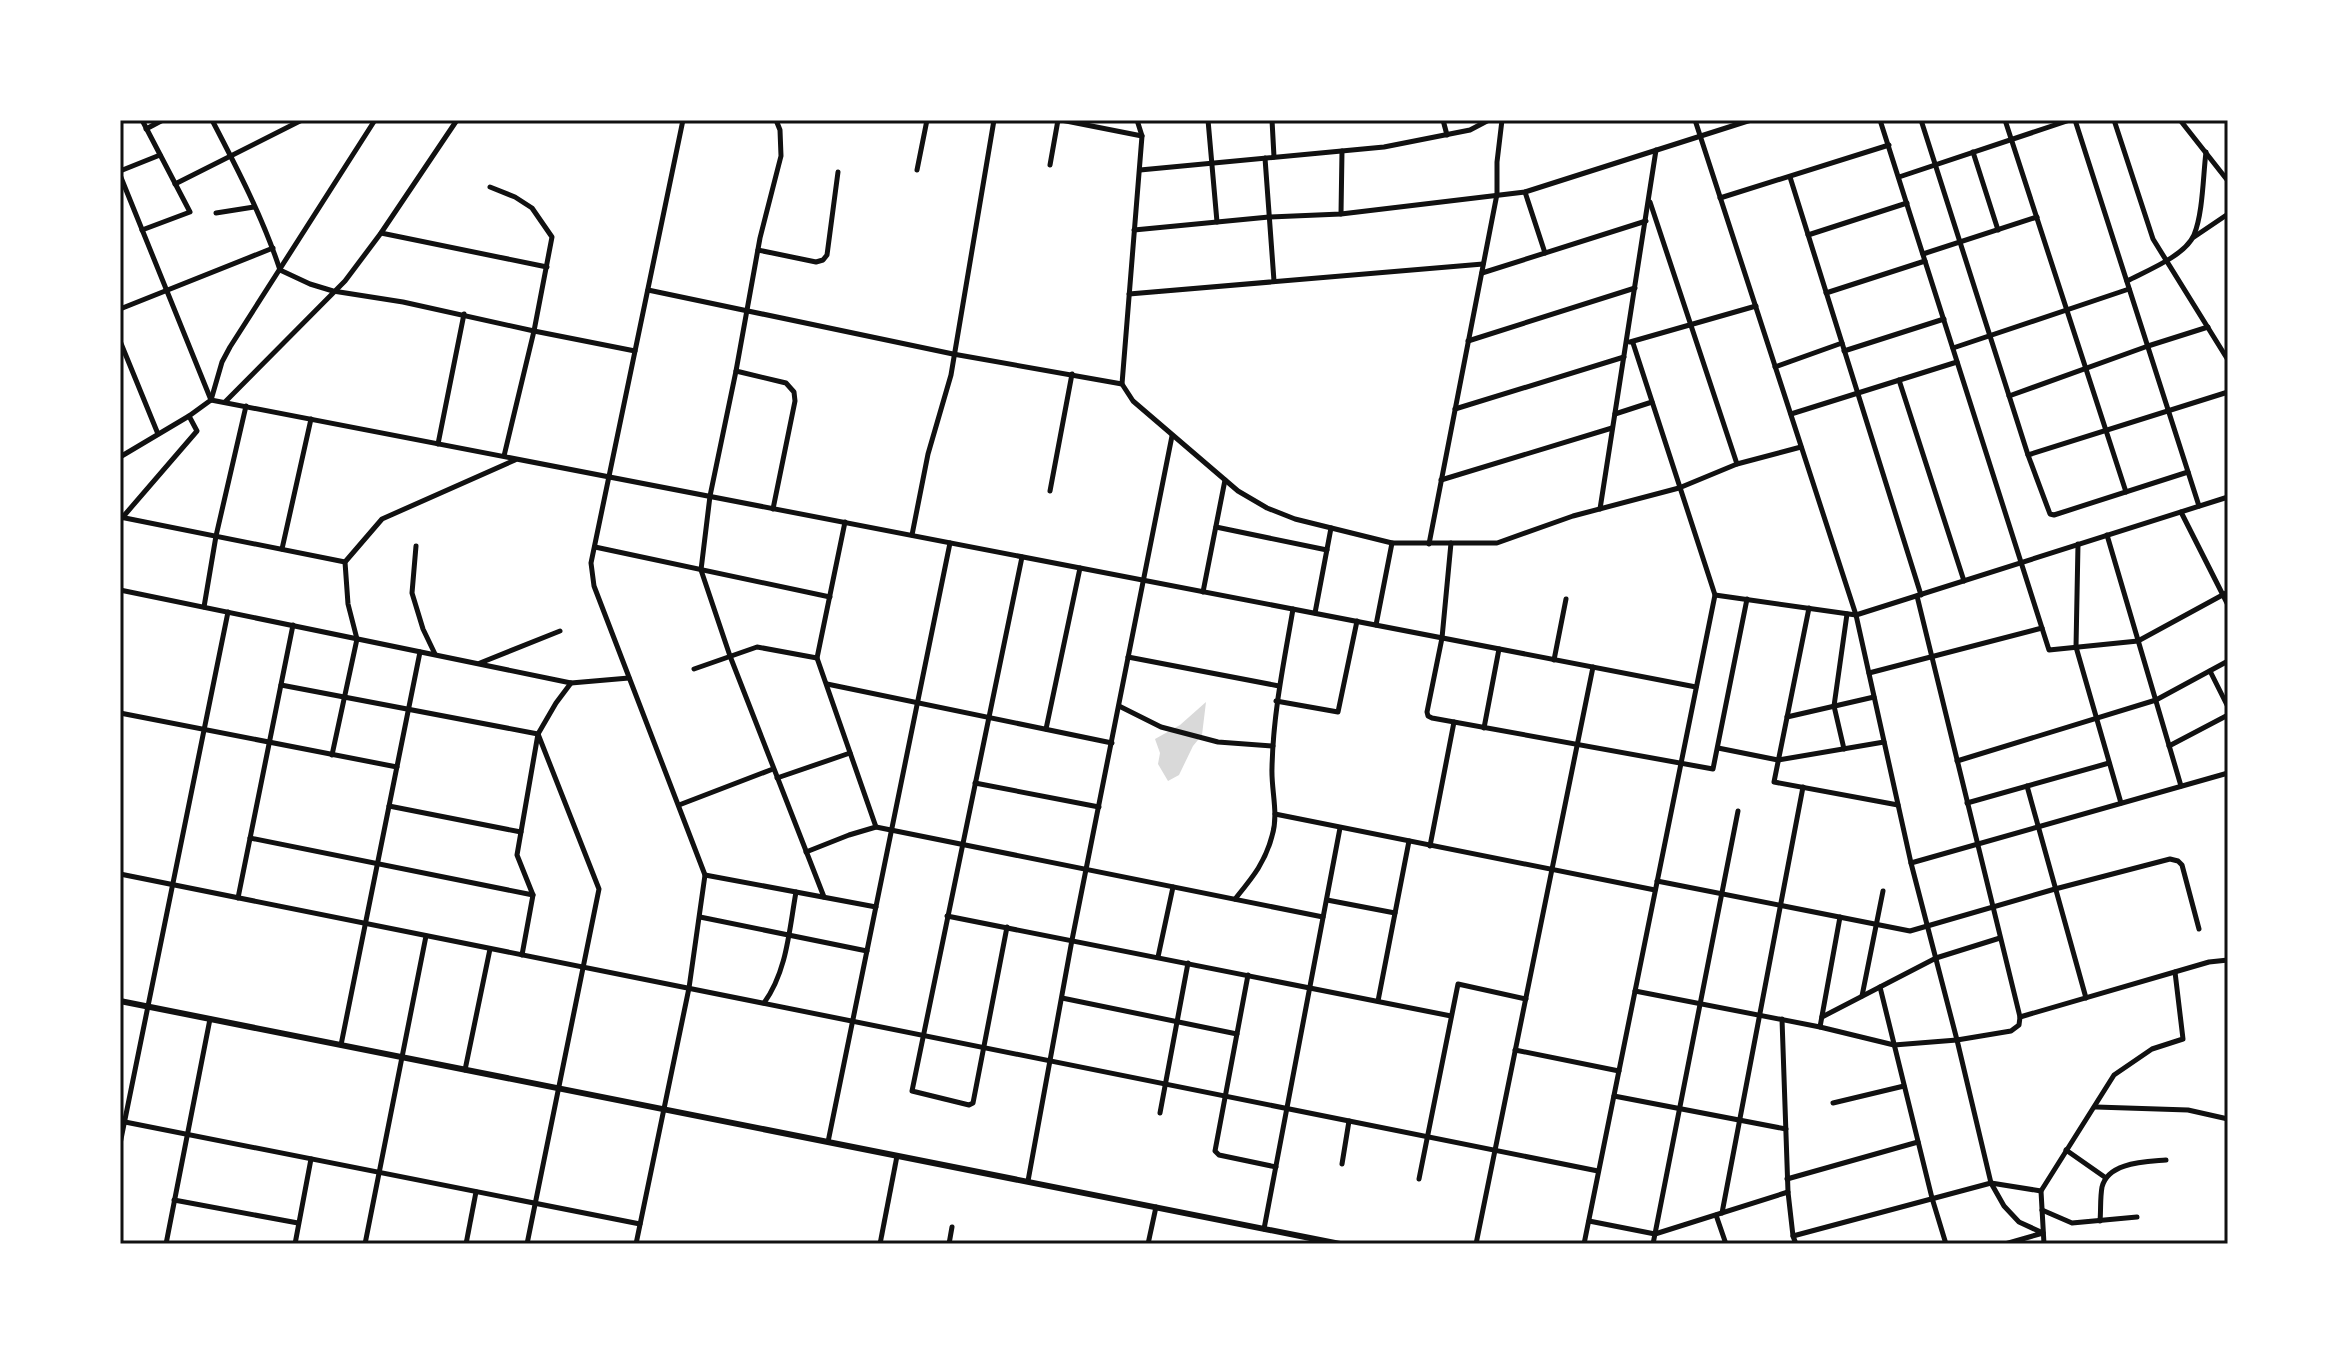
<svg xmlns="http://www.w3.org/2000/svg" width="2348" height="1364" font-family="'Fira Sans',sans-serif">
  <style>
    .water { fill: #d9d9d9 }
    .lines { fill: none; stroke-linecap: round; stroke-linejoin: round }
    .minor { stroke: #111; stroke-width: 5 }
    .tertiary { stroke: #111; stroke-width: 6 }
    .neatline { fill: none; stroke: #111; stroke-width: 3 }
  </style>
  <rect width="100%" height="100%" fill="#fff"/>
  <polygon class="water" points="1206,702 1202,735 1193,746 1179,775 1168,781 1158,764 1160,753 1155,739 1180,725"/>
  <g class="lines">
    <g class="minor">
      <polyline points="142,120 190,212 142,230"/>
      <path d="M212 120C237 168 263 218 280 270L310 284 333 291 403 302 534 331 635 351"/>
      <polyline points="1061,120 1142,136"/>
      <polyline points="1137,120 1142,136 1122,384 1133,401 1238,491 1267,508 1295,519 1392,543 1497,543 1573,516 1679,488 1737,464 1801,447"/>
      <polyline points="1208,120 1217,222"/>
      <polyline points="1272,120 1274,157"/>
      <polyline points="1443,120 1447,135"/>
      <polyline points="1695,120 1856,615 1911,863 1957,1040 1991,1183 2004,1206 2019,1222 2043,1233 2005,1244"/>
      <polyline points="1880,120 2049,650 2138,641 2228,592"/>
      <polyline points="1921,120 2028,455 2050,514 2054,515 2188,472"/>
      <polyline points="2005,120 2126,492"/>
      <polyline points="2075,120 2199,506"/>
      <polyline points="2114,120 2153,239 2228,360"/>
      <polyline points="2180,120 2228,181"/>
      <polyline points="146,129 163,120"/>
      <polyline points="1973,152 1998,230"/>
      <polyline points="1265,158 1274,281"/>
      <polyline points="1050,165 1058,120"/>
      <polyline points="917,170 927,120"/>
      <polyline points="1140,170 1384,147 1470,130 1489,120"/>
      <polyline points="120,171 160,155"/>
      <polyline points="120,175 211,400"/>
      <polyline points="1790,177 1921,595"/>
      <polyline points="1899,177 2070,120"/>
      <polyline points="175,184 302,120"/>
      <polyline points="490,187 515,197 532,208 552,237 534,331 504,456"/>
      <polyline points="1525,192 1545,253"/>
      <polyline points="1720,198 1889,145"/>
      <polyline points="1650,202 1737,464"/>
      <polyline points="216,213 254,207"/>
      <polyline points="1341,214 1342,151"/>
      <polyline points="1134,230 1269,217 1341,214 1525,192 1751,120"/>
      <polyline points="381,233 547,267"/>
      <polyline points="1808,235 1907,203"/>
      <polyline points="2194,237 2228,214"/>
      <polyline points="758,250 816,262 823,260 827,255 838,172"/>
      <polyline points="1923,254 2037,217"/>
      <polyline points="1482,273 1646,221"/>
      <path d="M2127 281C2146 271 2185 256 2194 235 2203 213 2203 176 2206 152"/>
      <polyline points="648,290 953,354 1122,384"/>
      <polyline points="1826,293 1925,261"/>
      <polyline points="1129,294 1483,264"/>
      <polyline points="120,309 273,248"/>
      <polyline points="120,341 158,434"/>
      <polyline points="1468,341 1635,288"/>
      <polyline points="1630,342 1756,306"/>
      <polyline points="1953,348 2129,289"/>
      <polyline points="1844,351 1944,319"/>
      <polyline points="1775,367 1842,343"/>
      <polyline points="736,371 710,496 701,570 730,656 824,897"/>
      <polyline points="1899,380 1964,581"/>
      <polyline points="2009,396 2148,346 2208,327"/>
      <polyline points="211,400 1696,687"/>
      <polyline points="225,402 345,281 381,233 457,120"/>
      <polyline points="1455,409 1624,357"/>
      <polyline points="1615,414 1652,402"/>
      <polyline points="1791,414 1957,362"/>
      <polyline points="438,444 464,314"/>
      <polyline points="2028,455 2228,392"/>
      <polyline points="120,457 189,416 211,400 222,362 230,347 375,120"/>
      <polyline points="1441,480 1612,428"/>
      <polyline points="1050,491 1072,374"/>
      <polyline points="773,509 795,401 794,392 786,383 736,371 760,238 781,156 780,130 776,120"/>
      <polyline points="1600,509 1656,150"/>
      <polyline points="2181,512 2228,605"/>
      <polyline points="120,517 345,562"/>
      <polyline points="122,518 197,431 189,416"/>
      <polyline points="845,522 817,658 876,827"/>
      <polyline points="1216,527 1327,550"/>
      <polyline points="912,535 928,454 951,375 994,120"/>
      <polyline points="2107,535 2181,786"/>
      <polyline points="1451,543 1442,638 1427,712 1428,716 1432,718 1713,769 1747,599"/>
      <polyline points="1429,544 1497,194 1497,162 1502,120"/>
      <polyline points="2078,544 2076,647 2121,803"/>
      <polyline points="416,546 412,593 423,629 435,654"/>
      <polyline points="595,547 830,597"/>
      <polyline points="282,549 311,419"/>
      <polyline points="120,590 571,683 629,678"/>
      <polyline points="1203,592 1225,480"/>
      <polyline points="1715,595 1856,615 2228,497"/>
      <polyline points="204,607 216,536 246,406"/>
      <polyline points="1809,608 1774,782 1898,805"/>
      <polyline points="1315,613 1331,528"/>
      <polyline points="1376,625 1392,543"/>
      <polyline points="1128,657 1279,686"/>
      <polyline points="1554,660 1566,599"/>
      <polyline points="480,663 560,631"/>
      <polyline points="694,669 757,647 817,658"/>
      <polyline points="2210,671 2228,707"/>
      <polyline points="1869,673 2042,628"/>
      <polyline points="827,684 1112,743"/>
      <polyline points="281,685 538,734"/>
      <polyline points="1276,701 1338,712 1357,621"/>
      <polyline points="1119,706 1161,727 1218,742 1273,746"/>
      <polyline points="120,713 397,767"/>
      <polyline points="1787,717 1874,697"/>
      <polyline points="1484,728 1499,649"/>
      <polyline points="1046,729 1080,568"/>
      <polyline points="2169,746 2228,715"/>
      <polyline points="1718,748 1778,760 1884,742"/>
      <polyline points="1844,749 1834,706 1847,614"/>
      <polyline points="332,755 357,639 348,604 345,562 382,519 515,460"/>
      <polyline points="1957,761 2156,700 2228,661"/>
      <polyline points="777,778 850,753"/>
      <polyline points="975,783 1099,807"/>
      <polyline points="2027,786 2086,998"/>
      <polyline points="1967,803 2109,763"/>
      <polyline points="679,805 773,769"/>
      <polyline points="389,806 521,832"/>
      <polyline points="1275,814 1655,890"/>
      <polyline points="250,838 533,895 517,855 538,734 556,703 571,683"/>
      <polyline points="1430,846 1454,722"/>
      <polyline points="806,852 849,835 876,827 1323,917"/>
      <polyline points="1911,863 2228,773"/>
      <polyline points="120,874 1598,1171"/>
      <polyline points="705,875 876,907"/>
      <polyline points="1657,881 1910,931 2055,889 2170,859 2178,861 2182,865 2199,929"/>
      <polyline points="238,898 293,625"/>
      <path d="M1235 899C1252 878 1265 863 1272 836 1279 814 1271 790 1272 768 1273 714 1284 662 1293 609"/>
      <polyline points="1327,900 1395,913"/>
      <polyline points="947,916 1451,1016"/>
      <polyline points="700,917 867,951"/>
      <polyline points="1007,927 973,1103 969,1105 912,1091 1022,557"/>
      <polyline points="522,955 533,895"/>
      <polyline points="1158,957 1173,887"/>
      <polyline points="1248,975 1215,1151 1219,1155 1276,1167"/>
      <polyline points="1880,987 1932,1198 1946,1244"/>
      <polyline points="1635,991 1820,1027 1894,1045 1957,1040 2011,1031 2019,1025 2020,1017 1917,596"/>
      <polyline points="1862,996 1883,891"/>
      <polyline points="1062,998 1237,1034"/>
      <polyline points="1378,1001 1409,841"/>
      <path d="M764 1003C787 971 789 931 796 892"/>
      <polyline points="1822,1017 1936,958 2000,938"/>
      <polyline points="2020,1017 2209,962 2228,960"/>
      <polyline points="1782,1019 1788,1192 1793,1236 1796,1244"/>
      <polyline points="1820,1027 1840,917"/>
      <polyline points="341,1045 420,652"/>
      <polyline points="1515,1050 1619,1071"/>
      <polyline points="465,1070 490,949"/>
      <polyline points="1614,1096 1786,1129"/>
      <polyline points="1833,1103 1904,1086"/>
      <polyline points="2096,1107 2188,1110 2228,1119"/>
      <polyline points="1160,1113 1188,963"/>
      <polyline points="120,1121 640,1224"/>
      <polyline points="828,1142 950,543"/>
      <polyline points="120,1144 228,612"/>
      <polyline points="2066,1150 2106,1178"/>
      <polyline points="1342,1164 1349,1121"/>
      <polyline points="1419,1179 1458,984 1526,999"/>
      <polyline points="1787,1179 1918,1142"/>
      <polyline points="1028,1181 1072,940 1172,436"/>
      <polyline points="174,1200 298,1223"/>
      <polyline points="2042,1210 2072,1223 2137,1217"/>
      <polyline points="1722,1213 1803,787"/>
      <polyline points="1716,1215 1726,1244"/>
      <polyline points="1589,1221 1655,1234 1788,1192"/>
      <path d="M2100 1221C2101 1210 2100 1198 2102 1187 2108 1162 2145 1162 2166 1160"/>
      <polyline points="1264,1229 1340,828"/>
      <polyline points="1793,1236 1991,1183 2041,1191"/>
      <polyline points="166,1244 210,1019"/>
      <polyline points="295,1244 311,1159"/>
      <polyline points="365,1244 426,936"/>
      <polyline points="466,1244 476,1192"/>
      <polyline points="527,1244 599,889 538,734"/>
      <polyline points="636,1244 689,988 705,875 594,586 591,563 683,120"/>
      <polyline points="880,1244 897,1156"/>
      <polyline points="949,1244 952,1227"/>
      <polyline points="1148,1244 1156,1207"/>
      <polyline points="1476,1244 1593,667"/>
      <polyline points="1584,1244 1715,595 1633,343"/>
      <polyline points="1653,1244 1738,811"/>
      <polyline points="2044,1244 2041,1191 2114,1075 2152,1049 2183,1039 2175,972"/>
    </g>
    <polyline class="tertiary" points="120,1001 1340,1244"/>
  </g>
  <rect width="2348" height="1364" fill="none" stroke="#ffffff" stroke-width="244"/>
  <rect x="122" y="122" width="2104" height="1120" class="neatline"/>
</svg>
